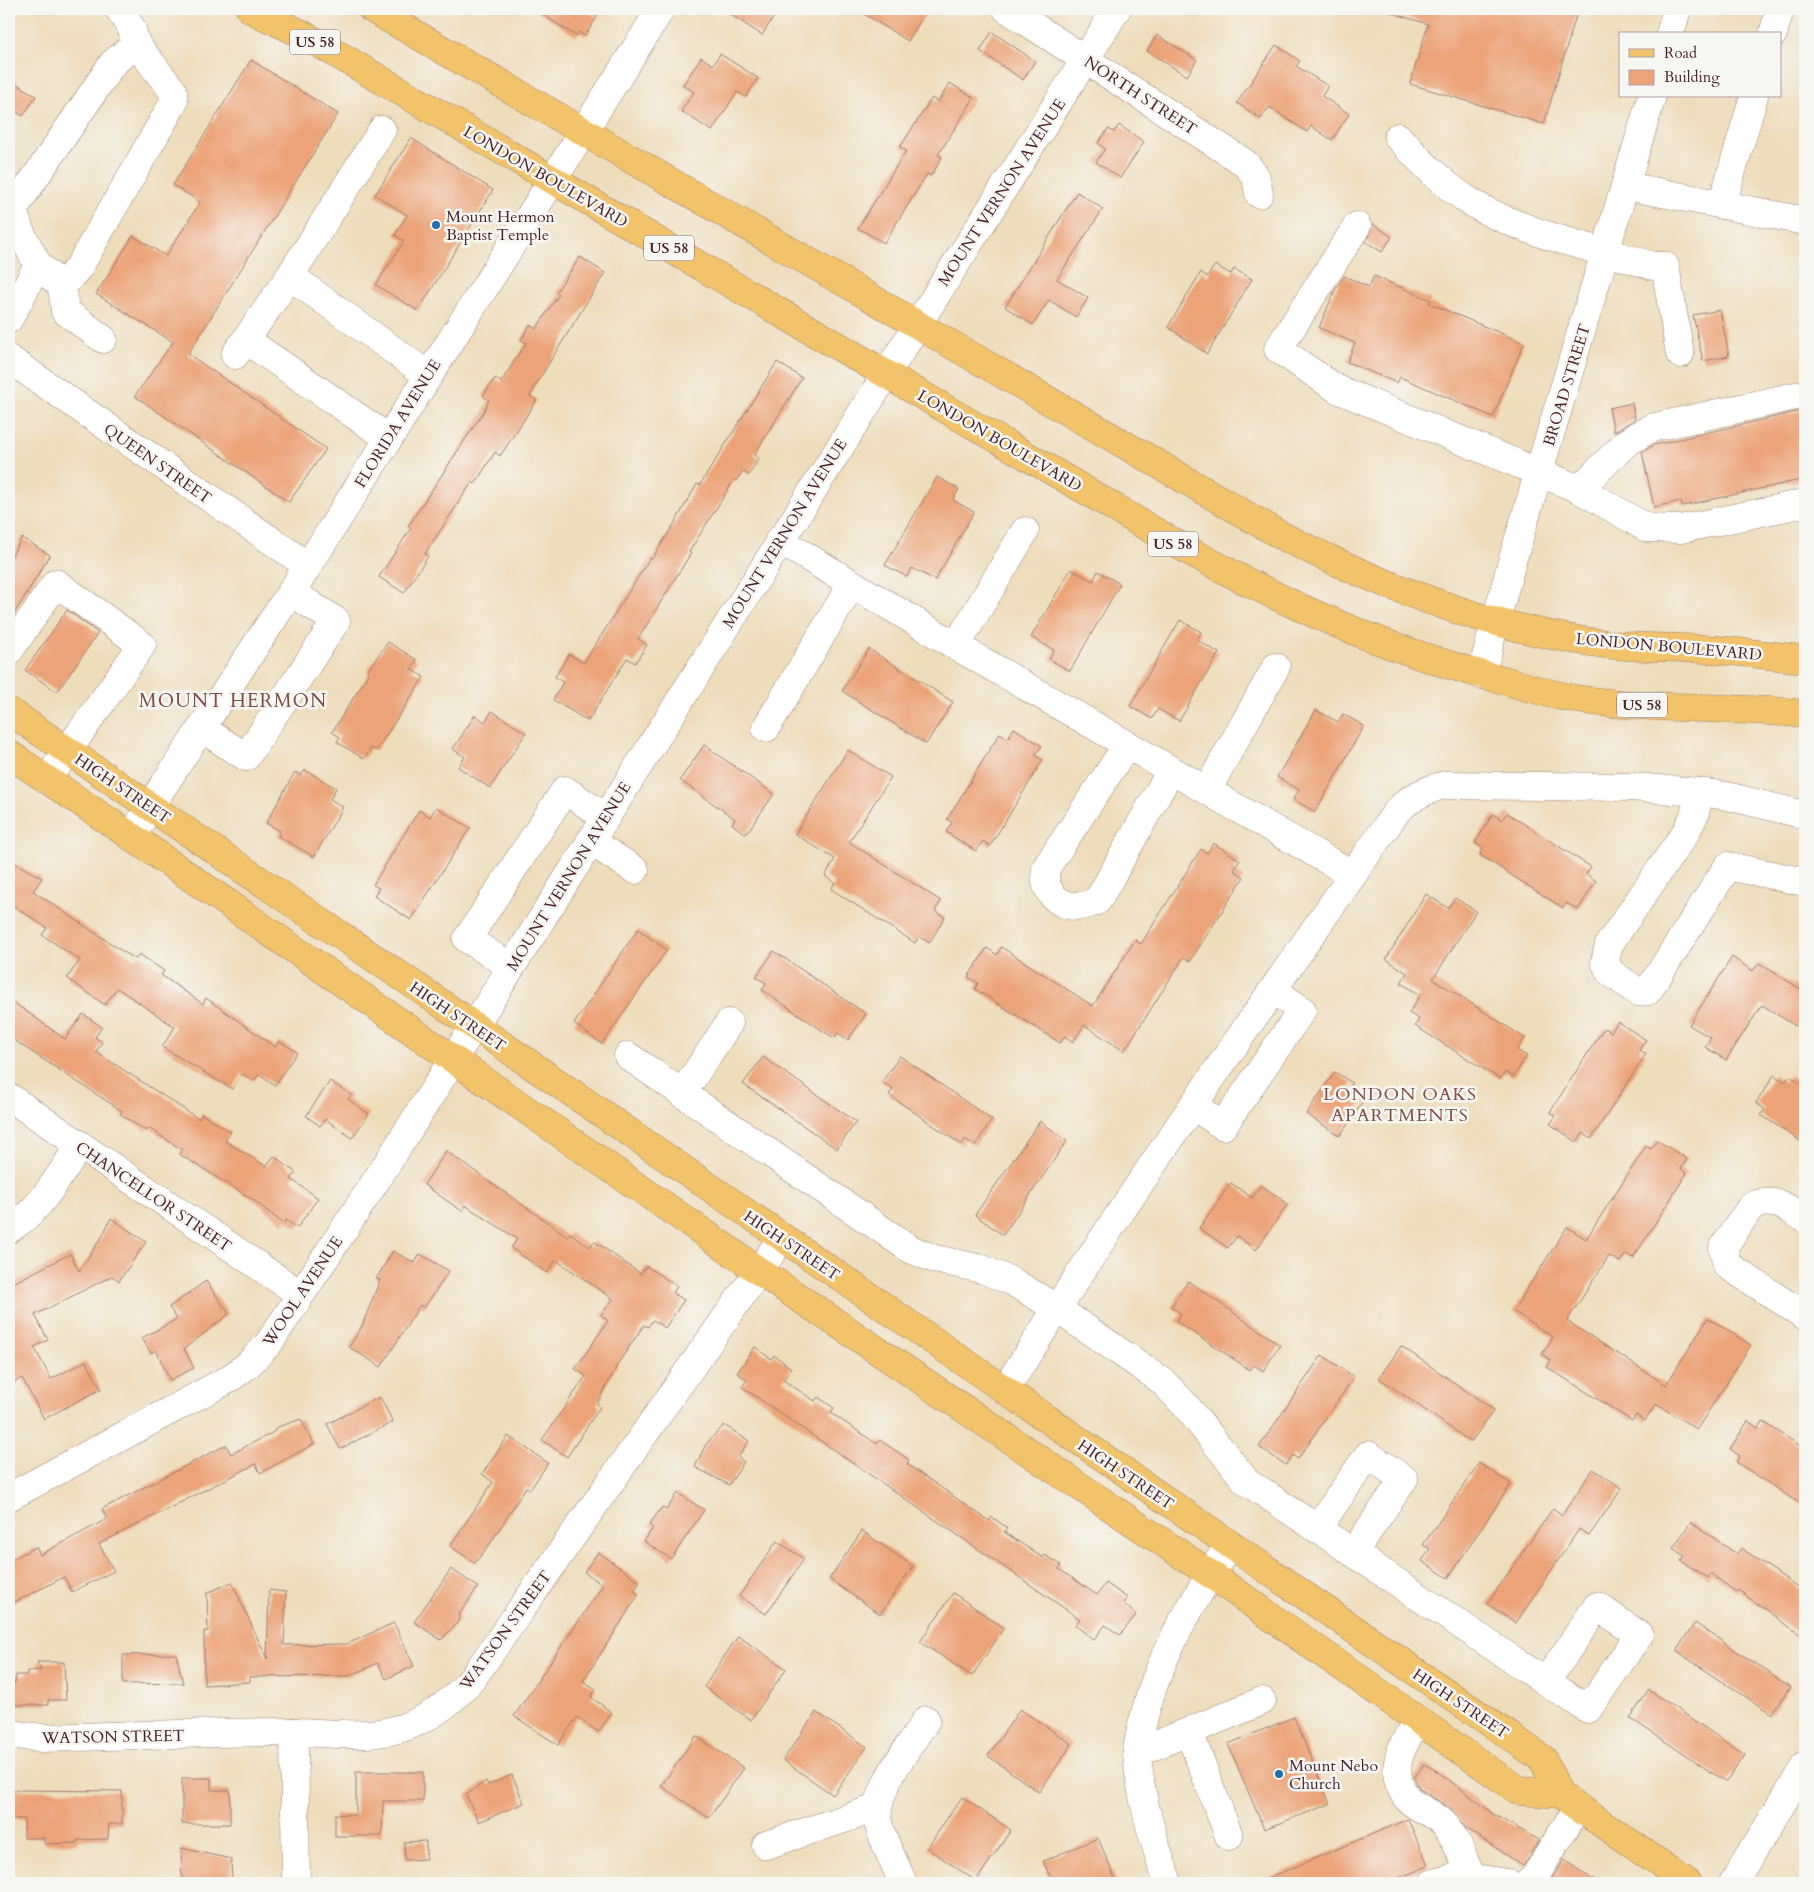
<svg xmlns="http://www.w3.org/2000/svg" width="1814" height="1892" font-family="Cardo,serif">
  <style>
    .building { fill: #eca377 }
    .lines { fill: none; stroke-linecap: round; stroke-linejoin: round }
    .minor-casing { stroke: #9c7e73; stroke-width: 29 }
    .major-casing { stroke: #9c7e73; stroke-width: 29 }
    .minor { stroke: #fff; stroke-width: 28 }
    .major { stroke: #f2c36a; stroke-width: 28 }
    .poi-dot { fill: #1f6fb2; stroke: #f6f6f2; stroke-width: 2 }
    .labels { text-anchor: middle; stroke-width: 5; stroke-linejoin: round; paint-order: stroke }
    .shield { fill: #f6f6f2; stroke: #7e6067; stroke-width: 1 }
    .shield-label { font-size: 15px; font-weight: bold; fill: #4a1f2b }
    .street-label { font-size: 16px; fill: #4a1f2b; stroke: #f6f6f2 }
    .poi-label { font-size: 16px; fill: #4a1f2b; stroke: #f6f6f2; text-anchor: start }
    .neighbourhood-label { font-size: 18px; letter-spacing: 1px; fill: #834d46; stroke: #f6f6f2 }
    .quarter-label { font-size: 19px; letter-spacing: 1px; fill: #834d46; stroke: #f6f6f2 }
  </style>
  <rect width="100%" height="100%" fill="#f6f6f2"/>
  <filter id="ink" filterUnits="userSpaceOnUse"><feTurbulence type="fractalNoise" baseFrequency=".02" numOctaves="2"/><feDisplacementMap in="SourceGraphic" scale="10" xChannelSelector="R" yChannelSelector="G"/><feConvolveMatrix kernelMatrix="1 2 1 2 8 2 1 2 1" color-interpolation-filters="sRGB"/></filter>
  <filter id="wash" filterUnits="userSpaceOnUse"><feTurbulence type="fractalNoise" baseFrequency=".0096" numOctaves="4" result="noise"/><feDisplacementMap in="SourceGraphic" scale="20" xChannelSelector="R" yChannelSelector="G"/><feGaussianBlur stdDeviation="1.12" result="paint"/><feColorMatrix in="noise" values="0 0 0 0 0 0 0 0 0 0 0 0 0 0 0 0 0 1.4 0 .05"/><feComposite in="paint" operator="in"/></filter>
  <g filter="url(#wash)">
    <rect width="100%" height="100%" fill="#edb"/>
    <g id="blocks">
      <g class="building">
        <polygon points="534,9 584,9 597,17 585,36 579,32 576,36"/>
        <polygon points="722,9 779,9 762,35"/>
        <polygon points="856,9 928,9 908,41"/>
        <polygon points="1393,9 1578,9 1544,124 1410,84 1428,24 1392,13"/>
        <polygon points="992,32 1035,61 1023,80 980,51"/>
        <polygon points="1157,35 1197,60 1187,76 1147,51"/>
        <polygon points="1276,45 1300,61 1296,66 1328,86 1322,96 1349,114 1332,140 1311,126 1307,132 1269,107 1261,119 1237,103"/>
        <polygon points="720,54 758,78 746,97 737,92 712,131 681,111 694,92 683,85 701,57 713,65"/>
        <polygon points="251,60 338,114 188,354 326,449 289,502 135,396 173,342 96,294 133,236 166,256 200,202 173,185"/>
        <polygon points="9,79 36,96 23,116 9,107"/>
        <polygon points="950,83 974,98 938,155 942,157 931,176 927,174 884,243 858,228 906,151 900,147 932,98 938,102"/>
        <polygon points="1119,125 1144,142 1120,178 1096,162 1105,149 1098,143 1108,129 1114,132"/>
        <polygon points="411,138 493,190 418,311 376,285 404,241 395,235 407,215 375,195"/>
        <polygon points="1077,192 1103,209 1057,279 1088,298 1076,317 1049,300 1033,325 1005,307"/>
        <polygon points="1373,224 1392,237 1382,252 1366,242"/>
        <polygon points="580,257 605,273 533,389 534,390 530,396 537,400 500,456 495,452 475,484 472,482 425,554 428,556 404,593 379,577 411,528 408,526 484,411 489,400 483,396 495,378 501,382 526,343 521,340 530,325 536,329 559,294 556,292"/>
        <polygon points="1215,265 1231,274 1234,269 1252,279 1207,354 1168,327 1201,272 1207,277"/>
        <polygon points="1344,276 1369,287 1374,276 1431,300 1429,303 1524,343 1493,417 1400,377 1397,383 1347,362 1355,343 1319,328 1335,290"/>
        <polygon points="1720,310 1729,356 1703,361 1693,315"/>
        <polygon points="777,362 802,378 754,455 759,458 749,475 743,471 736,481 734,480 689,552 691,553 638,639 647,645 635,663 627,658 588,721 553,700 563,682 555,677 569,654 584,663 650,558 652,559 676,521 697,484 700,485"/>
        <polygon points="1632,403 1635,419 1614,432 1609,408"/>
        <polygon points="1805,410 1805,479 1682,506 1681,501 1654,507 1642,452 1654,445"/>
        <polygon points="937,477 959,489 953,500 974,512 935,580 912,568 907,577 885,565"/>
        <polygon points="22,538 50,555 9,622 9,560"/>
        <polygon points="1071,569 1093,581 1098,571 1120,584 1070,671 1049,659 1054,650 1031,637"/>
        <polygon points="67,610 98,633 57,692 25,670"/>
        <polygon points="1180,620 1201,632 1197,640 1219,653 1179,721 1158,709 1152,719 1130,706"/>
        <polygon points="388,642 417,660 411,669 424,677 376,751 371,748 364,759 337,742 340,737 332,732 369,673 367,671"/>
        <polygon points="869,649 953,702 926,744 842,691"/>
        <polygon points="1316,710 1338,722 1343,714 1364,726 1315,812 1293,799 1299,790 1277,777"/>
        <polygon points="492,711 526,733 490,788 458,767 465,757 453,749 475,715 485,722"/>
        <polygon points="1014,728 1042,746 1035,755 1043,760 990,846 983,841 976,851 946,832 952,822 947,819 1000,733 1008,738"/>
        <polygon points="704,745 774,794 746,834 732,824 735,819 680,780"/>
        <polygon points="848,750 891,777 849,842 941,901 935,911 945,917 929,943 919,936 915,943 831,889 835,883 825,876 835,859 795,834"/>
        <polygon points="305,770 336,788 330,799 343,807 314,857 278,836 280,831 266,823 295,772 301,776"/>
        <polygon points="436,807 470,828 411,920 374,896 379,888 373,885 419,810 430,817"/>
        <polygon points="1507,813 1591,867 1586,874 1596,881 1578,910 1567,903 1563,908 1480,855 1483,848 1475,843 1493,814 1502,820"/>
        <polygon points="1213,843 1240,860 1234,870 1244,877 1190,961 1184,957 1124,1051 1084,1025 1073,1042 1065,1036 1060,1043 975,989 978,983 968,977 987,948 997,955 1001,947 1093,1006 1135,940 1141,944 1201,849 1207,853"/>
        <polygon points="9,860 42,878 33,891 122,951 136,959 139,954 164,971 161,975 203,1004 206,998 275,1047 279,1041 297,1052 275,1085 259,1074 254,1081 242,1074 232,1089 162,1047 175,1027 117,988 105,1005 67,978 80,960 42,935 47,928 9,903"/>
        <polygon points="1426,894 1448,908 1455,898 1476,911 1433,979 1525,1038 1517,1050 1527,1056 1513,1077 1505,1072 1500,1079 1415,1026 1419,1019 1409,1013 1420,995 1401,983 1407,973 1386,959"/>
        <polygon points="638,929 667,950 602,1044 574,1024"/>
        <polygon points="774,951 866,1014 848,1040 838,1033 834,1038 762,990 766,983 756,977"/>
        <polygon points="1732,957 1753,971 1759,963 1805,992 1805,1032 1762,1005 1726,1060 1705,1047 1711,1038 1689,1025"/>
        <polygon points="9,999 65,1039 83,1014 102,1027 95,1037 102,1042 96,1052 199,1119 202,1114 231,1132 225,1141 266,1166 274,1156 296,1173 291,1179 318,1198 297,1228 286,1220 284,1224 252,1199 179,1154 182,1150 149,1128 146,1131 120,1114 122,1111 9,1037"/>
        <polygon points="1618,1022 1646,1040 1639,1050 1646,1054 1591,1139 1583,1133 1577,1142 1550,1124 1556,1116 1550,1112 1604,1028 1611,1032"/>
        <polygon points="900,1056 992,1120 975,1146 965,1139 962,1145 889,1095 893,1089 882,1082"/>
        <polygon points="763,1057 856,1122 837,1149 743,1084"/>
        <polygon points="1335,1072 1352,1083 1347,1090 1363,1101 1340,1136 1306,1114"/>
        <polygon points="1774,1075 1785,1082 1790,1076 1805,1086 1805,1144 1761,1115 1765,1109 1756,1103"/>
        <polygon points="330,1081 351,1095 348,1099 369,1114 352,1138 325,1119 320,1126 306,1116"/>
        <polygon points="1040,1121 1067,1141 1003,1235 975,1215"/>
        <polygon points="1657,1140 1687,1159 1681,1169 1687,1173 1633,1258 1626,1254 1620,1262 1609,1256 1567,1321 1666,1385 1708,1318 1751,1345 1697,1429 1656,1404 1645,1421 1636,1415 1632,1421 1547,1367 1551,1360 1542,1354 1553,1337 1513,1311 1567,1227 1586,1239 1646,1146 1651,1149"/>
        <polygon points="446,1151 567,1236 570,1233 590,1247 594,1241 641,1274 646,1266 677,1286 673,1293 684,1300 665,1328 653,1320 648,1327 644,1325 619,1362 597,1404 600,1407 567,1457 542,1440 586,1376 575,1369 608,1321 601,1315 613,1299 556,1260 547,1273 511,1248 517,1239 465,1205 462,1211 424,1185"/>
        <polygon points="1231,1183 1252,1198 1261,1185 1288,1204 1256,1250 1237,1236 1228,1248 1199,1228"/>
        <polygon points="111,1218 146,1242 119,1281 112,1276 35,1315 48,1340 34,1347 51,1379 86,1361 101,1389 44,1419 22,1378 9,1385 9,1285 70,1254 79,1271 103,1235"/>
        <polygon points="393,1251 415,1263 420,1254 449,1271 424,1308 420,1305 381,1367 349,1347 362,1326 380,1280 376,1279"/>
        <polygon points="206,1281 229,1314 184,1349 194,1368 170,1380 156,1350 151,1353 142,1338 177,1319 169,1307"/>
        <polygon points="1188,1281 1280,1345 1263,1371 1254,1365 1250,1370 1176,1321 1181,1314 1171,1307"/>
        <polygon points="1401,1346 1494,1410 1471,1442 1379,1378"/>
        <polygon points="755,1347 771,1359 774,1355 791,1368 783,1380 815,1401 818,1397 834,1408 831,1413 877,1444 880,1440 909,1460 907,1464 989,1521 992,1517 1007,1528 1004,1532 1043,1558 1045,1555 1061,1565 1059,1569 1097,1595 1106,1583 1127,1598 1123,1603 1136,1615 1120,1635 1105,1625 1094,1640 1075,1625 1080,1619 742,1387 747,1380 737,1373"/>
        <polygon points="1322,1355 1354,1377 1298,1459 1293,1455 1286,1465 1259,1447"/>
        <polygon points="380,1397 393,1422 340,1449 327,1424"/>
        <polygon points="301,1419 314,1444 260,1473 256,1464 99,1544 114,1571 72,1592 64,1577 9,1605 9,1561 36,1547 40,1555 107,1519 102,1509 226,1445 231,1454 272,1433 278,1427"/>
        <polygon points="1748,1421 1758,1428 1762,1421 1805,1449 1805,1507 1736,1462 1740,1456 1730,1449"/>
        <polygon points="724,1425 749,1441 738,1457 744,1462 729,1485 695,1467 706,1444"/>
        <polygon points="508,1436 548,1463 530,1490 526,1487 490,1544 475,1563 450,1546 493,1482 482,1474"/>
        <polygon points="1479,1463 1511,1484 1448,1578 1422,1561 1430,1549 1423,1545"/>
        <polygon points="1593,1469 1622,1488 1589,1536 1579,1529 1516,1623 1487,1604 1553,1508 1562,1515"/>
        <polygon points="678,1493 704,1510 671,1559 644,1541 653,1528 649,1525 662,1507 666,1510"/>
        <polygon points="1691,1522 1737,1554 1741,1548 1805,1592 1805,1638 1738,1590 1736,1592 1711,1574 1708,1578 1681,1561 1684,1556 1673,1548"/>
        <polygon points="862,1531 913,1566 880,1614 829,1579"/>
        <polygon points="777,1541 804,1559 766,1614 739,1596"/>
        <polygon points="598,1552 640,1582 634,1591 639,1594 583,1681 596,1689 591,1697 612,1713 598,1732 577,1717 558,1745 514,1716 603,1585 584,1572"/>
        <polygon points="451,1569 478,1587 460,1613 458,1622 441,1640 414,1622"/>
        <polygon points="232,1582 267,1659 269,1590 286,1592 284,1645 347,1644 394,1623 414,1666 386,1679 378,1663 349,1676 250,1677 250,1682 204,1685 204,1631 208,1631 207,1593"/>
        <polygon points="953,1593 1004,1628 972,1676 920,1642"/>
        <polygon points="1695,1623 1790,1687 1772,1714 1676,1651"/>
        <polygon points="738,1636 786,1669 751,1720 704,1687"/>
        <polygon points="176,1654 183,1683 123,1684 123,1655"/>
        <polygon points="37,1662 64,1662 66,1700 48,1700 48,1705 9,1705 9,1683 15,1683 16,1675 27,1675 27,1671 41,1670"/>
        <polygon points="1649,1690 1745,1755 1726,1782 1630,1718"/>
        <polygon points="1020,1709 1072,1744 1039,1792 988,1756"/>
        <polygon points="816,1712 867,1747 833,1795 783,1760"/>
        <polygon points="1294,1717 1330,1804 1264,1829 1228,1744"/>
        <polygon points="696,1736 744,1768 709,1818 661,1786"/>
        <polygon points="1424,1764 1440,1773 1496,1816 1539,1840 1523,1866 1466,1828 1448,1807 1420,1789 1414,1778"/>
        <polygon points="356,1772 423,1772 423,1801 383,1801 382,1836 335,1836 335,1814 356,1815"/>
        <polygon points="512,1775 524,1803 479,1822 466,1795 486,1781 488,1785"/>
        <polygon points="182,1778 211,1778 211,1790 230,1790 230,1824 182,1824"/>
        <polygon points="9,1790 122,1791 122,1824 109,1824 108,1839 77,1840 77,1843 44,1844 44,1838 24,1838 24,1819 9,1819"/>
        <polygon points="962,1797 1011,1830 976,1881 927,1848"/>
        <polygon points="1408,1819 1428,1866 1387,1883 1257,1883"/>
        <polygon points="1098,1838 1117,1883 1053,1883 1043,1861"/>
        <polygon points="426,1841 426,1859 405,1860 404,1842"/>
        <polygon points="181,1848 231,1859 232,1883 182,1883"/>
        <polygon points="1564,1860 1598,1883 1549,1883"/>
      </g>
    </g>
  </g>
  <g filter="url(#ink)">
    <use href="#blocks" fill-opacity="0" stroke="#9c7e73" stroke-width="1"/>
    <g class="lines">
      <g class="minor-casing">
        <g id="minor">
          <polyline points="119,9 132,29 136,44 113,63 13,210 21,233 38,265 62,286 79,267 174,102 173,91 136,44"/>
          <polyline points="1007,9 1245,163 1256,177 1259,194"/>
          <polyline points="1670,34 1677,9"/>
          <polyline points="1773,34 1780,9"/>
          <path d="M1398 137C1422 163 1447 189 1479 207 1532 236 1596 248 1653 266H1665L1680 354"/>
          <polyline points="1626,186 1805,221"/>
          <polyline points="1722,205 1754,96"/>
          <polyline points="1357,226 1278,349 1337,389 1579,489 1647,528 1681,529 1805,503"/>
          <polyline points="290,276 428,375"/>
          <polyline points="62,286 65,311 103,339"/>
          <polyline points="9,319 38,265"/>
          <polyline points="246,340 388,438"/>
          <polyline points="235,355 290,276 382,130"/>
          <polyline points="9,359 308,566"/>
          <polyline points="1579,489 1626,443 1651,428 1805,394"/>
          <polyline points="779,540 956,646 1353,875"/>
          <polyline points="956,646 1025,531"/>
          <polyline points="9,651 56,583 142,645 47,780"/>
          <polyline points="1481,675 1513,558 1652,96"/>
          <polyline points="201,728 246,757 336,621 291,592"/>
          <polyline points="766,728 852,584"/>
          <path d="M1127 745 1046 868C1040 899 1072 916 1098 900L1171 770"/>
          <polyline points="1207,790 1276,667"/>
          <polyline points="1700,792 1694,816 1686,832 1609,944 1605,962 1610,972 1638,992 1648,991 1728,866 1805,882"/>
          <polyline points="132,837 150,806 308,566 661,9"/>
          <polyline points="590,841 635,870"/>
          <polyline points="510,966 467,939 565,790 605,817"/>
          <polyline points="628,1056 910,1249 935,1259 982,1269 1013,1282 1056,1308 1161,1380 1186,1406 1246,1481 1546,1682 1588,1709 1639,1635 1597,1606 1546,1682"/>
          <polyline points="682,1094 729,1023"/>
          <polyline points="9,1097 300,1294"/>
          <polyline points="1194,1106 1223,1126 1302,1010 1273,990"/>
          <path d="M1805 1219C1784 1206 1777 1198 1752 1205L1723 1248 1727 1265 1805 1316"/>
          <path d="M9 1229C41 1211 59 1175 80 1145"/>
          <path d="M1005 1390C1129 1193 1264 1003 1397 811 1411 797 1425 790 1445 785L1631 787 1700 792 1727 796 1805 815"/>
          <polyline points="9,1497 229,1379 248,1365 269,1343 385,1167 1117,9"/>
          <polyline points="1317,1529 1368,1455 1404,1479 1353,1553"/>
          <path d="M1418 1720C1403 1743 1386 1771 1407 1798 1414 1807 1432 1812 1442 1822 1458 1838 1464 1863 1475 1883"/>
          <polyline points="294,1732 296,1883"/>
          <polyline points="1189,1732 1229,1836"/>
          <path d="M9 1734 43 1738C126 1736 209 1732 293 1732 328 1732 364 1739 398 1729 427 1721 452 1702 472 1679L782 1238"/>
          <polyline points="1137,1753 1262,1701"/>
          <polyline points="766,1845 877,1808"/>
          <path d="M903 1883C896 1865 885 1846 879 1826 870 1793 909 1748 926 1720"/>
          <path d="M1168 1883C1154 1842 1140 1798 1137 1754 1137 1743 1141 1731 1143 1721 1158 1655 1194 1601 1229 1544"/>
          <polyline points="1433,1883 1461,1876 1507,1883"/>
          <polyline points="1528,1883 1534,1878 1578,1807"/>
          <polyline points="1733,1883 1805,1766"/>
        </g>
      </g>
      <g class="major-casing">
        <g id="major">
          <path d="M250 9 304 35 1102 500C1228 577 1359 644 1503 680 1527 687 1551 695 1576 699 1652 710 1729 706 1805 714"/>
          <path d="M372 9 1284 537C1387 588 1497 632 1613 645 1643 648 1674 647 1704 649 1737 651 1772 656 1805 659"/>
          <polyline points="9,711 473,1025 1543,1759 1559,1794"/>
          <polyline points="9,754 132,837 759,1271 1210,1574 1519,1791 1559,1794 1688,1883"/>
        </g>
      </g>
      <use href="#minor" class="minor"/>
      <use href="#major" class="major"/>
    </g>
  </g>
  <g class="poi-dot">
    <circle cx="436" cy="225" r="5"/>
    <circle cx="1279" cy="1774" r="5"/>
  </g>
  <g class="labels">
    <g class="shield">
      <rect x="290" y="29.5" width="50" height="25" rx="4"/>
      <rect x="644" y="235.5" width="50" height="25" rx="4"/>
      <rect x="1148" y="531.5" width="50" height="25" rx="4"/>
      <rect x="1617" y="692.5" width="50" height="25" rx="4"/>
    </g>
    <g class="shield-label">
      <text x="315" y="47">US 58</text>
      <text x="669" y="253">US 58</text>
      <text x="1173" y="549">US 58</text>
      <text x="1642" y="710">US 58</text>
    </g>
    <g class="street-label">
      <text transform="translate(1141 95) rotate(33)" y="6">NORTH STREET</text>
      <text transform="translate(546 176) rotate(30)" y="6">LONDON BOULEVARD</text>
      <text transform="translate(1001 192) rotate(-57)" y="6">MOUNT VERNON AVENUE</text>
      <text transform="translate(1566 385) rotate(-73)" y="6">BROAD STREET</text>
      <text transform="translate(397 423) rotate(-58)" y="6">FLORIDA AVENUE</text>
      <text transform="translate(1000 440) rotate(30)" y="6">LONDON BOULEVARD</text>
      <text transform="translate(158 463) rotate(35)" y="6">QUEEN STREET</text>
      <text transform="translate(784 533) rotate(-58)" y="6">MOUNT VERNON AVENUE</text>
      <text transform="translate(1669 646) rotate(5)" y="6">LONDON BOULEVARD</text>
      <text transform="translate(123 788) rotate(34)" y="6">HIGH STREET</text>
      <text transform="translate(568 876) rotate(-58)" y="6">MOUNT VERNON AVENUE</text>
      <text transform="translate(458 1016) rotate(34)" y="6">HIGH STREET</text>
      <text transform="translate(154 1196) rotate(34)" y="6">CHANCELLOR STREET</text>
      <text transform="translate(792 1245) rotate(34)" y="6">HIGH STREET</text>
      <text transform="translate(302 1291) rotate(-56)" y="6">WOOL AVENUE</text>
      <text transform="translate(1126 1474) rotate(34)" y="6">HIGH STREET</text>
      <text transform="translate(505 1630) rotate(-54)" y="6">WATSON STREET</text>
      <text transform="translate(1461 1703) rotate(34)" y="6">HIGH STREET</text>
      <text transform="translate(113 1736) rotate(-1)" y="6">WATSON STREET</text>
    </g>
    <g class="poi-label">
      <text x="446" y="222">Mount Hermon<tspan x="446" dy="18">Baptist Temple</tspan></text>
      <text x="1289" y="1771">Mount Nebo<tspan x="1289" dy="18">Church</tspan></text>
    </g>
    <g class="neighbourhood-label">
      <text x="1400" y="1100">LONDON OAKS<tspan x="1400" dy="21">APARTMENTS</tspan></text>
    </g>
    <g class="quarter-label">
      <text x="233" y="707">MOUNT HERMON</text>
    </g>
  </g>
  <rect width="1814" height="1892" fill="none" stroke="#f6f6f2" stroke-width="30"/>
  <rect x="1619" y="32" width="162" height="65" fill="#f6f6f2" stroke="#b1a0a2"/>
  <rect x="1629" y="49" width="25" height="8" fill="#f2c36a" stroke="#b1a0a2"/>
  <text x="1664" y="58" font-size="15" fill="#4a1f2b">Road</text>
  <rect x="1629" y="70" width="25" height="15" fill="#eca377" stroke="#b1a0a2"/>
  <text x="1664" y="82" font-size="15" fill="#4a1f2b">Building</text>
</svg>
